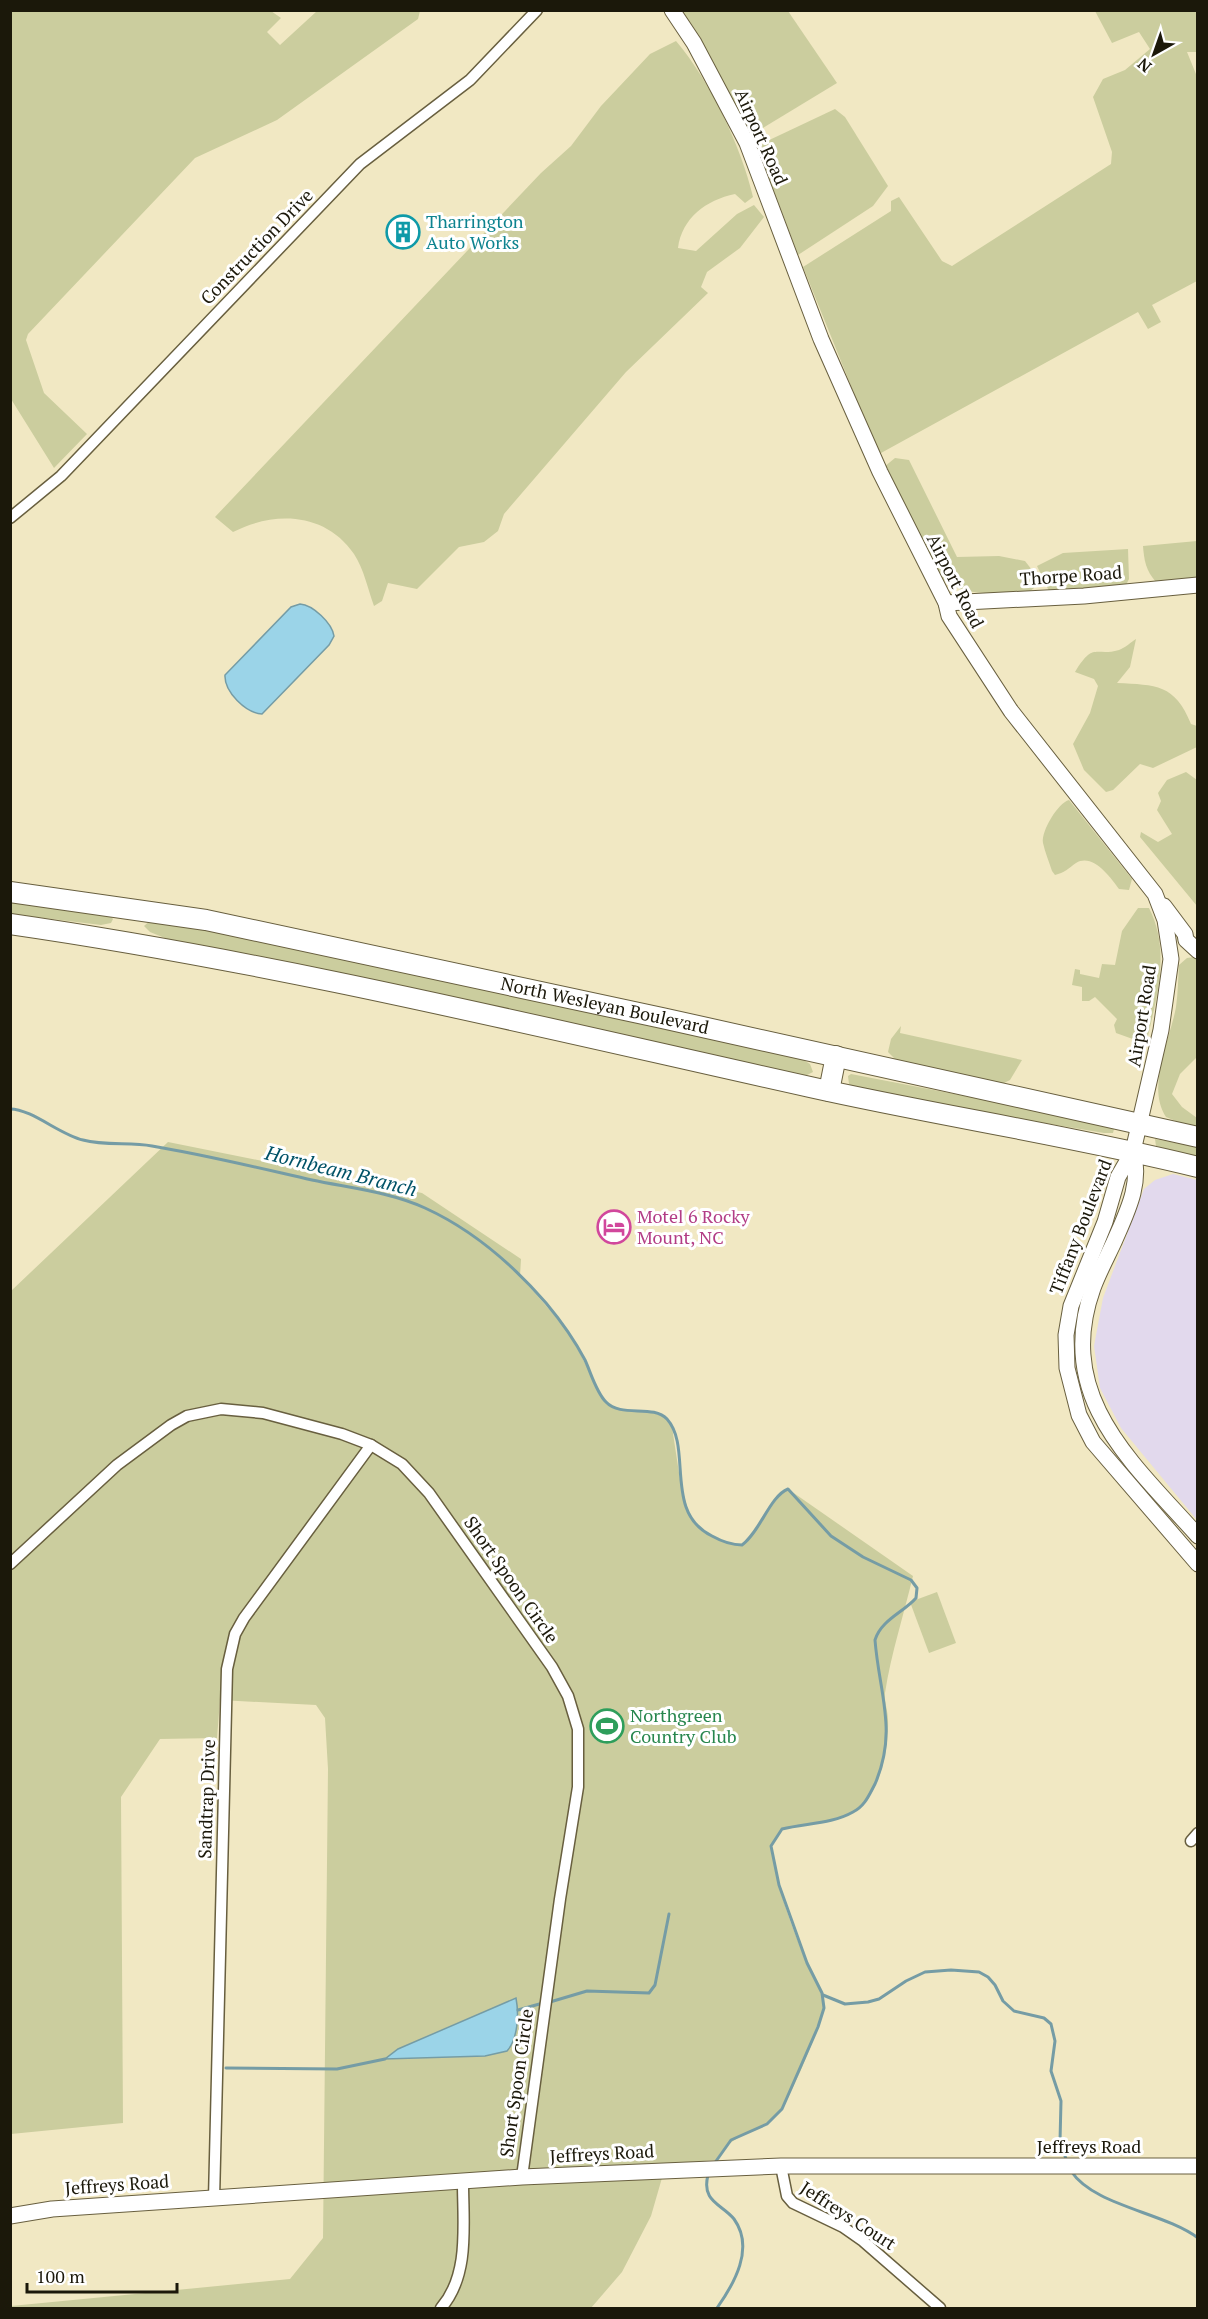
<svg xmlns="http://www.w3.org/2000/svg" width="1208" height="2319" font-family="'PT Serif',serif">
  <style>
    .commercial { fill: #e2d9ed }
    .green { fill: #cbcd9e }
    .water { fill: #9bd4e8; stroke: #759ca5; stroke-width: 1.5 }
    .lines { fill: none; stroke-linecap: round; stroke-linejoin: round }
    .stream { stroke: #759ca5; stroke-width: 3 }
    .street-casing { stroke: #685f3f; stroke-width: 13 }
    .secondary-casing { stroke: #685f3f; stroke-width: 17 }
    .highway-casing { stroke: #685f3f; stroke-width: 22 }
    .street { stroke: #fff; stroke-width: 10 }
    .secondary { stroke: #fff; stroke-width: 15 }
    .highway { stroke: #fff; stroke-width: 20 }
    .labels { text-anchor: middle; stroke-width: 6; stroke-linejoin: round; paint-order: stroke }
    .street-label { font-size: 18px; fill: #1b180a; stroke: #fff }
    .culture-label { font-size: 18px; fill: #0d838f; stroke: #fff; text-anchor: start }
    .hotel-label { font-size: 18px; fill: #b23c85; stroke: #fff; text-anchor: start }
    .leisure-label { font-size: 18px; fill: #27864d; stroke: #fff; text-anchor: start }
    .water-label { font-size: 20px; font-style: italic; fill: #005267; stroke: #fff }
  </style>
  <rect width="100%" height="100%" fill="#f1e8c3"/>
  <polygon class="commercial" points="1173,1174 1197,1180 1197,1520 1121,1428 1100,1388 1094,1346 1103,1298 1144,1189 1155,1180"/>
  <g class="green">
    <polygon points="10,11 271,11 281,18 267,32 280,45 317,11 420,11 418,19 277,120 195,158 28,334 26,340 44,393 87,434 54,468 11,399"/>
    <polygon points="679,11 788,11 837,83 761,129 753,132 747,129"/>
    <polygon points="1095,11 1197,11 1197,52 1187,52 1198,79 1197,281 1152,305 1161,322 1148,329 1138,312 881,453 876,448 803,267 891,211 891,201 899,197 942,261 952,266 1111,164 1112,152 1093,97 1103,79 1125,70 1150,49 1139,32 1112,43"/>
    <path d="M676 41C710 81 741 146 753 197L745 203 735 194C706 200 682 218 678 248L696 251 737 214 754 205 764 217 740 248 707 272 701 287 708 293 626 372 504 514 498 531 484 542 459 547 417 589 388 583 382 601 374 606C368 590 364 569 354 554 325 512 274 511 233 532L215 517 541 173 571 146 601 106 650 54Z"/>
    <polygon points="835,109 845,117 888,186 873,206 798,255 759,152 763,143"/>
    <path d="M895 458 909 460 957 557 999 556 1025 561 1032 570 1034 588 1029 592C998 592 966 599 941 578L884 467Z"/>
    <path d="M1197 541V578L1156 582C1146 571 1144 560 1143 546Z"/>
    <polygon points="1128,549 1129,579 1126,585 1120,586 1049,591 1037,566 1063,553"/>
    <path d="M1136 639 1130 667 1117 683C1156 685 1175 684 1191 724L1197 726V747L1153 768 1140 764 1113 790 1106 792 1084 770 1073 744 1090 713 1098 686 1094 679 1075 672C1094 641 1095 657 1119 650 1125 648 1131 642 1136 639Z"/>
    <polygon points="1186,772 1197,780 1197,906 1140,837 1141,832 1158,842 1172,834 1157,810 1161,801 1158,793 1167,780"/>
    <path d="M1069 800 1132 879 1129 890 1119 889C1110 877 1093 853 1076 863 1069 868 1064 873 1055 875L1052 871C1049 862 1045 852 1043 843 1041 831 1058 803 1069 800Z"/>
    <polygon points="11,898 109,914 113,919 111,923 101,925 11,914"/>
    <path d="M1138 908H1149C1170 949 1158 993 1148 1036L1141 1042 1116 1033 1114 1025 1117 1019 1095 997 1089 1001H1082V987L1072 985 1075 969 1080 970V974L1099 978 1102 964 1115 965 1122 931Z"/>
    <polygon points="152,919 242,934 802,1059 810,1064 813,1072 801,1078 177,943 150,932 144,926"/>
    <path d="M1194 957 1198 959 1197 1057 1180 1074 1172 1094 1182 1107 1197 1118V1130L1166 1117C1146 1087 1170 1040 1176 1007 1178 993 1178 979 1179 965L1187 958Z"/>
    <polygon points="901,1026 900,1033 1022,1060 1010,1080 998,1086 899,1063 888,1052 891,1039"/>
    <polygon points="851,1074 1100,1122 1114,1129 1113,1133 1104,1133 864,1093 849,1084 848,1076"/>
    <polygon points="1155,1139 1197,1147 1197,1157 1156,1146"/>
    <path d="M168 1142 422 1193 521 1259 520 1276 569 1332 604 1400 610 1406 625 1410 658 1413 666 1418 672 1427 681 1486 690 1516 696 1525 719 1540 742 1545C759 1532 770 1496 788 1489L913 1576C904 1614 891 1654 885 1693 884 1701 888 1711 888 1720 889 1748 881 1791 857 1809 837 1825 806 1823 782 1829L771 1846C776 1886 792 1927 807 1964 813 1976 822 1988 824 2002 825 2017 792 2094 782 2108 764 2136 734 2128 716 2160L666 2164 651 2216 622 2272 591 2308H11V2306L290 2279 323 2238 328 1769 325 1718 316 1705 220 1700 217 1738 160 1739 121 1797 123 2123 11 2134V1291Z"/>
    <polygon points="937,1592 956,1643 929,1653 910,1602"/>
  </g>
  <g class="water">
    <path d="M300 604C313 605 332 623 334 636L329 645 262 714C246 713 224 692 225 675L291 607Z"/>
    <path d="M516 1998C519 2014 518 2039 507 2051L485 2056 385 2059 398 2049Z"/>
  </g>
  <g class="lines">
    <g class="stream">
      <path d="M10 1109C32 1109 60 1135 83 1140 105 1146 130 1142 152 1146 206 1155 259 1168 312 1180 350 1188 390 1192 425 1208 471 1229 513 1265 546 1303 561 1321 574 1339 585 1360 591 1373 596 1392 606 1402 621 1418 653 1404 667 1419 693 1448 663 1512 712 1536 721 1541 732 1545 742 1545 760 1532 770 1496 788 1489L831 1536 863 1557 911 1580 917 1588 916 1598C904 1612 881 1620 875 1640 879 1693 898 1731 875 1784 869 1795 865 1806 853 1812 832 1824 806 1823 782 1829L771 1846 779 1885 807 1963 822 1993 824 2008 818 2027 782 2109 767 2124 731 2140 714 2164"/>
      <polyline points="823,1995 845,2004 868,2002 879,1999 906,1981 925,1972 951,1970 979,1972 988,1977 995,1985 1003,2001 1014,2011 1044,2018 1051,2024 1055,2041 1051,2071 1061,2101 1060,2141 1067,2162"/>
      <polyline points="550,2002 587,1991 649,1993 655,1985 669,1914"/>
      <polyline points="518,2010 543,2003"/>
      <polyline points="226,2068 337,2069 385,2059"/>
      <path d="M1071 2171C1094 2206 1163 2212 1198 2238"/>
      <path d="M708 2175C701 2202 722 2204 734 2219 755 2248 734 2284 717 2308"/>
    </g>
    <g class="street-casing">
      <g id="street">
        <polyline points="10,518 61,476 360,164 470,80 537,10"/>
        <polyline points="10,1564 117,1465 171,1425 187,1416 221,1409 263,1413 342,1434 371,1445 402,1464 429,1493 552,1667 568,1696 578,1729 578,1787 560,1899 522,2177"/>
        <polyline points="1191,1841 1198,1833"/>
        <polyline points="781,2166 787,2196 793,2203 843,2227 863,2241 940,2308"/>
        <polyline points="214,2199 227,1669 235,1634 244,1618 371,1445"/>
        <path d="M441 2308C470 2275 463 2224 463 2183"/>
      </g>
    </g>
    <g class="secondary-casing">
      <g id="secondary">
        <polyline points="672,10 694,43 747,143 821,339 880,472 946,603 949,616 1011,711 1155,894 1165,920 1171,959 1161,1030 1133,1151 1118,1177 1105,1222 1071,1306 1066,1335 1067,1368 1079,1415 1093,1442 1198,1564"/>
        <polyline points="946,603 1084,596 1198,585"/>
        <polyline points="1164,906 1185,934 1186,940 1198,951"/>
        <path d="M1133 1151C1142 1184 1127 1212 1114 1242 1107 1257 1099 1272 1093 1288 1054 1397 1132 1462 1198 1536"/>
        <polyline points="10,2216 52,2209 522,2177 781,2166 1198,2166"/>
      </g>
    </g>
    <g class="highway-casing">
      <g id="highway">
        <path id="s1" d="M10 892 206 920 662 1018 1198 1137"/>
        <path d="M10 924C280 963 544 1028 810 1087 939 1116 1069 1135 1198 1167"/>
        <polyline points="829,1091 836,1056"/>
      </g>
    </g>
    <use href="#street" class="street"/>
    <use href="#secondary" class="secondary"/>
    <use href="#highway" class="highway"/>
  </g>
  <defs>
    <g id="building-ring" transform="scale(1.725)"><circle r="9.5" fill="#fff" stroke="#0f9aa8" stroke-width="1.5"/><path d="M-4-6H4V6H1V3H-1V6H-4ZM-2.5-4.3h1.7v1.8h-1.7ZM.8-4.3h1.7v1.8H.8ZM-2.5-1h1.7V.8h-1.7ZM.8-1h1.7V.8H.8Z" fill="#0f9aa8"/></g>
    <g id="hotel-ring" transform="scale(1.725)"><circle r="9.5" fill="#fff" stroke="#d1479c" stroke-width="1.5"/><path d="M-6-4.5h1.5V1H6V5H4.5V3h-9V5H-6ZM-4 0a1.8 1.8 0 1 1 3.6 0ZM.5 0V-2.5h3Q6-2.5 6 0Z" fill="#d1479c"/></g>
    <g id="stadium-ring" transform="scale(1.725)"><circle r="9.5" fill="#fff" stroke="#2e9e5b" stroke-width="1.5"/><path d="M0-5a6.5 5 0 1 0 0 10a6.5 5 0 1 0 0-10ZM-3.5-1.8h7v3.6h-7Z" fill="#2e9e5b"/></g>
  </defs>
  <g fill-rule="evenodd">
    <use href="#building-ring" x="403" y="232"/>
    <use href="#hotel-ring" x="614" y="1227"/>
    <use href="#stadium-ring" x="607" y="1726"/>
  </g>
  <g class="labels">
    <g class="street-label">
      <text transform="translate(761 137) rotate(66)" y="6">Airport Road</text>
      <text transform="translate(257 247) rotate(-46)" y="6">Construction Drive</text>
      <text transform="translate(1071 576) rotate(-4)" y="6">Thorpe Road</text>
      <text transform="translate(955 581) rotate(63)" y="6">Airport Road</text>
      <text dy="6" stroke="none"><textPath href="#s1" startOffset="606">North Wesleyan Boulevard</textPath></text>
      <text transform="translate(1142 1016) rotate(-81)" y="6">Airport Road</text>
      <text transform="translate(1081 1227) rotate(-69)" y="6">Tiffany Boulevard</text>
      <text transform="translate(511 1580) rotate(55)" y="6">Short Spoon Circle</text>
      <text transform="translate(207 1799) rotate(-88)" y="6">Sandtrap Drive</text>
      <text transform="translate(517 2083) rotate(-82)" y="6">Short Spoon Circle</text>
      <text x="1089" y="2153">Jeffreys Road</text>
      <text transform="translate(602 2154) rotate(-3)" y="6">Jeffreys Road</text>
      <text transform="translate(117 2185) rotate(-4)" y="6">Jeffreys Road</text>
      <text transform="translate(848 2216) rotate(33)" y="6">Jeffreys Court</text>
    </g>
    <g class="culture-label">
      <text x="426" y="228">Tharrington<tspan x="426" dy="21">Auto Works</tspan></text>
    </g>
    <g class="hotel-label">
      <text x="637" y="1223">Motel 6 Rocky<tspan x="637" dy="21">Mount, NC</tspan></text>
    </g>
    <g class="leisure-label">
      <text x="630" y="1722">Northgreen<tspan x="630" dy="21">Country Club</tspan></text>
    </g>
    <g class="water-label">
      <text transform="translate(341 1171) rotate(14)" y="7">Hornbeam Branch</text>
    </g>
  </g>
  <rect width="1208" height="2319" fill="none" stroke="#1b180a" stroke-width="24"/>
  <g transform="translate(1154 54) rotate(220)" stroke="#ffffff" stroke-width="4.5" paint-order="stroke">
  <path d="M0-4.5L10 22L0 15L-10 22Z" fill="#1b180a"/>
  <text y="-9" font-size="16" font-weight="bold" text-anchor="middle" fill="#1b180a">N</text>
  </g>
  <path d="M27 2283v9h150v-9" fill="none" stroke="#1b180a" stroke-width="3"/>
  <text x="36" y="2283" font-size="18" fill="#1b180a" stroke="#ffffff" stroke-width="4.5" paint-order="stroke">100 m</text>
</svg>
